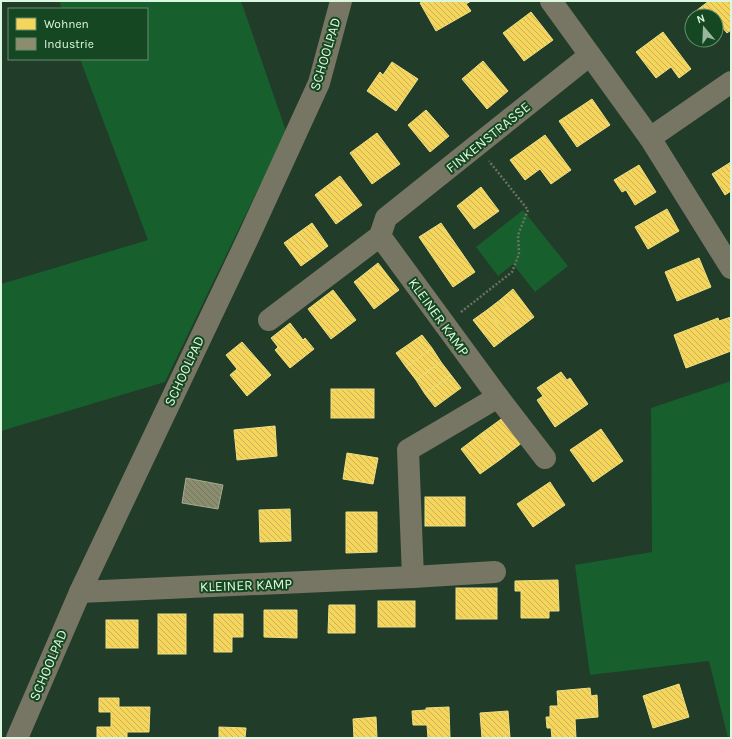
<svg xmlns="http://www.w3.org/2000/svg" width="732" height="739" font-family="Karla,sans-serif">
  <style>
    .green { fill: #175f2c }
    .homes { fill: url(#homes-back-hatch); stroke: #eedf83 }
    .industry { fill: url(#industry-back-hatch); stroke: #a4ac90 }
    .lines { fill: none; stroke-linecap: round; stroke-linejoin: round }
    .path { stroke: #6d7262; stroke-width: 2.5; stroke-dasharray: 2 2; stroke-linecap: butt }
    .minor { stroke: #777563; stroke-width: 22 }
    .labels { text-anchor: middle; stroke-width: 4; stroke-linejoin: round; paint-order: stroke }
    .street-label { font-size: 14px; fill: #dcf7df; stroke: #154822 }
  </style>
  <defs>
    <pattern id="homes-back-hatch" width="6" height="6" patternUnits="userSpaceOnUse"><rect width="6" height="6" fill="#f6d55c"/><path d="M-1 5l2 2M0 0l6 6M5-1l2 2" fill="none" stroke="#c9b256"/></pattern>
    <pattern id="industry-back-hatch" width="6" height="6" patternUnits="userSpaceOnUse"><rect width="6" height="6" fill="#8c8c6e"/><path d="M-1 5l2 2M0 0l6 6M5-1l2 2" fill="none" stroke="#72755f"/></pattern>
  </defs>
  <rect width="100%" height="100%" fill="#213c28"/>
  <g class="green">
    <polygon points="59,1 241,1 286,131 165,382 1,431 1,284 148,240 80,59 147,59 147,9 62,9"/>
    <polygon points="523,210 568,266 535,292 513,264 498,276 476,247"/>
    <polygon points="731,381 731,738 728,738 709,661 590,675 575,565 652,552 651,408"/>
  </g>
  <g class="homes">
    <polygon points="424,1 471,1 466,4 471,11 436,31 420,3"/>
    <polygon points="709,1 728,1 731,4 731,30 727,33 721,26 716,29 716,16 692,16 692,22 688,17"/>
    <polygon points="531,12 553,40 524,61 503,33"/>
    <polygon points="663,32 691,69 679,78 671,67 656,78 636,52"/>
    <polygon points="483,61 508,91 487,109 462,79"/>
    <polygon points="392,62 418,79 396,111 367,91 380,72 383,75"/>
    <polygon points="592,99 610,125 577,147 559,121"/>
    <polygon points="426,110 449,136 430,152 408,125"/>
    <polygon points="377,133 400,164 372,184 350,153"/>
    <polygon points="545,135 571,170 551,184 540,169 525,180 510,160"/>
    <polygon points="731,162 731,191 725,195 712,174"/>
    <polygon points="639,165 656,192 635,205 626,190 622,192 614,180"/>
    <polygon points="340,176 362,205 336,224 315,195"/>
    <polygon points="481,187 499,211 474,229 457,206"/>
    <polygon points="667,209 679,231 648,249 635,227"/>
    <polygon points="312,223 328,246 315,256 298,233"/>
    <polygon points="441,223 475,272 453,287 419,237"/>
    <polygon points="298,233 315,256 301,266 284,243"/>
    <polygon points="699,258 711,287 677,301 665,272"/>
    <polygon points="378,263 399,290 374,309 354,282"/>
    <polygon points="513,289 534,317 521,327 500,300"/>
    <polygon points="333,290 356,320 331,339 308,309"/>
    <polygon points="500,300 521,327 507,337 487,310"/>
    <polygon points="487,310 507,337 494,347 473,320"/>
    <polygon points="731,317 731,351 686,368 674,335 718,318 719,321"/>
    <polygon points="290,323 303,340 305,338 314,349 290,368 275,350 278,347 271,338"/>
    <polygon points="422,335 432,348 406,367 396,353"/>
    <polygon points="242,342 271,375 247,396 230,375 237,369 226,355"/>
    <polygon points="432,348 441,362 416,380 406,367"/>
    <polygon points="441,362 451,375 425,394 416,380"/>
    <polygon points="561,372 567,380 570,378 588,404 555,427 537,400 543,396 537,388"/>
    <polygon points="451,375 461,388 435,407 425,394"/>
    <rect x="331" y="389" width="43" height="29"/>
    <polygon points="504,417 523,442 501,459 482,433"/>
    <polygon points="275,426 277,456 237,460 234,430"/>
    <polygon points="601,429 623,461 593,482 570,450"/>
    <polygon points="482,433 501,459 480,474 461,449"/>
    <polygon points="347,453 378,458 373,484 343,479"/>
    <polygon points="550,482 565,505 533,527 517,504"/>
    <rect x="425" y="497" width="40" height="29"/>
    <polygon points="290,509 291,541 260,542 259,510"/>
    <polygon points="346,512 377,512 377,552 346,553"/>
    <polygon points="558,580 559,611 549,611 549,618 521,618 521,591 515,591 515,581"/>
    <rect x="456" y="588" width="41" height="31"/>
    <rect x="378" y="601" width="37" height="26"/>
    <polygon points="329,605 355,605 355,633 328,633"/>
    <polygon points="264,610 297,610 297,638 264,637"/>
    <rect x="158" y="614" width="28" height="40"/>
    <polygon points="214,614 243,614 243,637 232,637 232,652 214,652"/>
    <rect x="106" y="620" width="32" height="28"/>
    <polygon points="679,684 689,717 653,728 643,696"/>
    <polygon points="590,688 591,696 597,695 598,717 575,719 576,738 552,738 551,728 547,728 546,717 550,717 550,706 558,706 557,691"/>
    <polygon points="99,698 119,698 119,707 150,707 149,732 127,732 127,738 97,738 97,727 111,727 111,712 99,712"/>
    <polygon points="449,707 450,738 428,738 427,725 413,725 412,711 426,710 426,708"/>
    <polygon points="508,711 510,738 482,738 480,713"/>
    <polygon points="376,717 377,738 354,738 353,719"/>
    <polygon points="219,727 246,728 245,738 219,738"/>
  </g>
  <polygon class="industry" points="186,478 223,485 218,509 182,503"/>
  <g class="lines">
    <polyline class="path" points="461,312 512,272 519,254 518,235 528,210 489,161"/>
    <g class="minor">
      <polyline points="551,1 650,138 731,268"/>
      <polyline points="650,138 731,82"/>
      <polyline points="380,236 498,397 408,450 413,577"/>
      <polyline points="269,320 380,236 386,218 590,55"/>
      <polyline points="498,397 545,458"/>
      <polyline points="80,592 413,577 495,572"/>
      <polyline points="17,738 80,592 248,238 319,83 341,1"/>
    </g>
  </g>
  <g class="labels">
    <g class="street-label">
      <text transform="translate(325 54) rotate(-73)" y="5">SCHOOLPAD</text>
      <text transform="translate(488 137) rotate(-39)" y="5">FINKENSTRASSE</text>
      <text transform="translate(439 317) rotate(54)" y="5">KLEINER KAMP</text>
      <text transform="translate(184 371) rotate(-65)" y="5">SCHOOLPAD</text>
      <text transform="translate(246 585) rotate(-2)" y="5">KLEINER KAMP</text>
      <text transform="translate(48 665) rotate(-67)" y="5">SCHOOLPAD</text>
    </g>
  </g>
  <rect width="732" height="739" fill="none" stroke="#dcf7df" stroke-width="4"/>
  <rect x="8" y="8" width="140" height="52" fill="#154822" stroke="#658e6e"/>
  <rect x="16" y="18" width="20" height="12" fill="#f6d55c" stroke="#658e6e"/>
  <text x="44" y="28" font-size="12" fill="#dcf7df">Wohnen</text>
  <rect x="16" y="38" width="20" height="12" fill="#8c8c6e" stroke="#658e6e"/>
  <text x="44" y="48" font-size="12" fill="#dcf7df">Industrie</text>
  <g transform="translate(704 28) rotate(341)"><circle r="19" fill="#154822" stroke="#658e6e"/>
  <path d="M0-3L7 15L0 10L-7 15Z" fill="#9bb69f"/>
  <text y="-6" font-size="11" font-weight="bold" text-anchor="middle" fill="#dcf7df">N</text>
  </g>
</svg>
